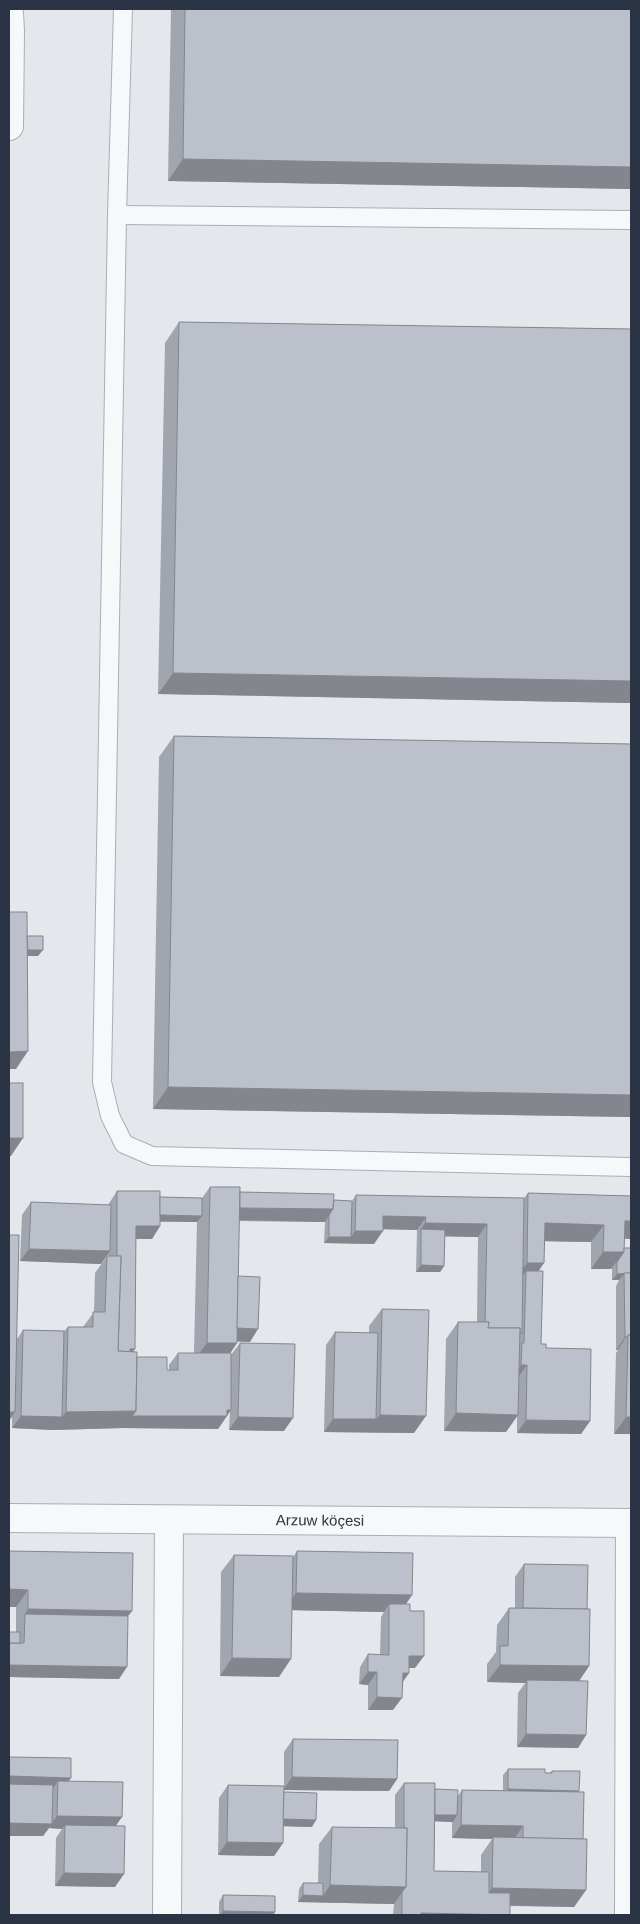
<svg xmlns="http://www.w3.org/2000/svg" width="640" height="1924" font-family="Helvetica,sans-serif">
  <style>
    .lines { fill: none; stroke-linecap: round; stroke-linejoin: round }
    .service-casing { stroke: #a9aeb7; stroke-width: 20 }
    .minor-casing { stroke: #a9aeb7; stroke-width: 30 }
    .tertiary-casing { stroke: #a9aeb7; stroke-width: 30 }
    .service { stroke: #f7f8fa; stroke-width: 18 }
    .minor { stroke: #f7f8fa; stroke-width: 28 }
    .tertiary { stroke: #f7f8fa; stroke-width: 28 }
    .wall { fill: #a1a5ae; fill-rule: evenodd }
    .shaded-wall { fill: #83868d }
    .building { fill: #bbc0ca; stroke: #83868d }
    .labels { text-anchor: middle; stroke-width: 4; stroke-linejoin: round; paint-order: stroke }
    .street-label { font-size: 15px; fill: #2b3445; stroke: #f4f6f9 }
  </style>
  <rect width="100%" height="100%" fill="#e4e7ec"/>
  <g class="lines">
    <g class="service-casing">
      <g id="service">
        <polyline points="123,9 117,215 102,1082 110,1116 124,1144 152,1156 631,1167"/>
        <polyline points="117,215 631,220"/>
      </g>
    </g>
    <g class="minor-casing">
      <g id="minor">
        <polyline points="9,13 10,31 9,126"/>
        <polyline points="167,1915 169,1520"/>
        <polyline points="629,1915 630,1523"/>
      </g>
    </g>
    <g class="tertiary-casing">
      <g id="tertiary">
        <path id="s1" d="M9 1518 631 1523"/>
      </g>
    </g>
    <use href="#service" class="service"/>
    <use href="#minor" class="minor"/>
    <use href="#tertiary" class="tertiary"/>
  </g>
  <g class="wall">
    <polygon points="171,9 631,9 631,189 168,181"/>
    <polygon points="179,322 631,329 631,328 631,703 158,694 165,343"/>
    <polygon points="174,736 631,744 631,1117 153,1109 159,757"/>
    <path d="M210 1187 240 1192 334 1200 352 1201 356 1195 524 1198 528 1193 631 1196V1239L624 1238V1248H631V1434H614L616 1353 618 1350H616V1286L619 1280H612V1268L611 1269H591V1242L544 1241 539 1271 541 1344 546 1348 590 1421 581 1434 517 1433V1416L506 1432 444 1431 446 1339 458 1322H477L478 1237 445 1236 444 1266 440 1272H416L417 1230 383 1229 374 1244 324 1243 325 1222 239 1221 238 1276 250 1342 237 1341V1343L230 1353 231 1355 240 1343 284 1431 229 1430 230 1411 218 1429 123 1428 53 1430 12 1428V1416L9 1421V1235L17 1339 23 1330 64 1331 68 1327H83L94 1312 95 1273 107 1256H108V1253L101 1264 20 1261 22 1215 31 1202 108 1205 117 1191 160 1197 202 1198ZM160 1222H197L194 1353H178L169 1365V1370H167L137 1357 132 1352 136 1239H152L160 1226Z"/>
    <polygon points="382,1309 414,1433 324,1432 326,1345 335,1332 369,1333 369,1326"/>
    <polygon points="9,1551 128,1616 119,1679 9,1677 9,1632 16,1632 16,1607"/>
    <polygon points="297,1551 412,1595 406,1604 410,1611 415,1668 409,1668 409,1673 403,1682 393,1710 368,1710 368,1685 359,1684 360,1667 368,1654 380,1655 381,1617 384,1612 292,1610 279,1677 220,1676 221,1572 234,1555 293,1557"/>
    <polygon points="524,1564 587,1609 589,1666 579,1681 586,1735 578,1748 517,1747 518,1693 525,1683 487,1682 487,1664 496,1652 497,1625 509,1608 515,1608 515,1577"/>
    <polygon points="293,1739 397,1779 389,1791 284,1790 284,1792 312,1827 283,1826 283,1843 274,1856 218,1855 219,1798 228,1785 284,1786 284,1752"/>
    <polygon points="9,1757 68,1781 116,1826 115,1887 55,1886 56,1838 62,1829 49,1828 43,1836 9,1836"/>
    <path d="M508 1769 545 1773H550L552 1771 578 1792 583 1839 586 1890 574 1907 510 1906V1915H393L394 1904 298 1902 299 1889 303 1883H318L319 1844 332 1827 395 1828V1795L404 1783 435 1789 458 1796 462 1790 503 1791V1775ZM435 1821 452 1822V1838L492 1839 481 1855V1872L434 1871Z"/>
    <polygon points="223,1895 275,1912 273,1915 219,1915 219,1902"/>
  </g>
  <g class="shaded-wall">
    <polygon points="183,159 631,167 631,189 168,181"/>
    <polygon points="173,673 631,681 631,703 158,694"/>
    <polygon points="20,950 43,950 38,956 15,956"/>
    <polygon points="28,1051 16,1069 9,1069 9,1052"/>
    <polygon points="168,1087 631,1095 631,1117 153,1109"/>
    <polygon points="9,1138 23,1138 11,1156 9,1156"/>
    <polygon points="236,1208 333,1209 325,1222 227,1220"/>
    <polygon points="156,1215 202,1216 197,1222 152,1221"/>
    <polygon points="383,1216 426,1217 417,1230 374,1229"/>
    <polygon points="625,1221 631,1221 631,1239 612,1238"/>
    <polygon points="425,1223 487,1224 478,1237 421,1236 421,1229"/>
    <polygon points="545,1223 604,1225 591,1242 532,1241"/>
    <polygon points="136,1226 160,1226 152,1239 127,1239"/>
    <polygon points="355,1231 383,1231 374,1244 324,1243 329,1237 351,1237"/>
    <polygon points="29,1249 110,1251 101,1264 20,1261"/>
    <polygon points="603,1252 624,1252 611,1269 591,1269"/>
    <polygon points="527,1263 544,1263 532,1281 526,1271 519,1281 514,1280"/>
    <polygon points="421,1265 444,1266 440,1272 416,1272"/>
    <polygon points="617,1274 624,1274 619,1280 612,1280"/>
    <polygon points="234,1328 258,1329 250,1342 225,1341"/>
    <polygon points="625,1337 626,1337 618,1350 616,1350"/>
    <polygon points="207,1343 237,1343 225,1361 194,1360"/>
    <polygon points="130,1349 135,1349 121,1370"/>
    <polygon points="521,1365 527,1365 518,1377 512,1377"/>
    <polygon points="231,1410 218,1429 123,1428 53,1430 12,1428 21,1416 62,1417 66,1412"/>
    <polygon points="9,1412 15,1412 9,1421"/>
    <polygon points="456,1413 518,1415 506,1432 444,1431"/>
    <polygon points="380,1415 426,1416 414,1433 324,1432 333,1419 376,1419"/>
    <polygon points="238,1417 293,1418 284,1431 229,1430"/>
    <polygon points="626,1417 631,1417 631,1434 614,1434"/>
    <polygon points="526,1420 590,1421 581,1434 517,1433"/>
    <polygon points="9,1589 28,1590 16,1607 9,1607"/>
    <polygon points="296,1593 412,1595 400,1612 389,1604 384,1612 284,1610"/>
    <polygon points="28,1609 132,1611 119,1628 25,1614"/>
    <polygon points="409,1656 424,1656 415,1668 400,1668"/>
    <polygon points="232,1658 291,1659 279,1677 220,1676"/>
    <polygon points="9,1665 127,1667 119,1679 9,1677"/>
    <polygon points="500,1665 589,1666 577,1684 527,1680 525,1683 487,1682"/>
    <polygon points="368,1672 377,1672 368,1685 359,1684"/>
    <polygon points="403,1673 409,1673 400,1685"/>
    <polygon points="377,1697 402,1698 393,1710 368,1710"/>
    <polygon points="526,1734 586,1735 578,1748 517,1747"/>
    <polygon points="9,1776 71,1778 62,1790 58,1781 52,1790 9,1789"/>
    <polygon points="292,1777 397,1779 389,1791 283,1790"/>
    <polygon points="508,1789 579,1791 575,1797 503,1796"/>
    <polygon points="431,1815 457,1815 453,1822 426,1821"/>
    <polygon points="57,1816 122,1817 113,1830 65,1825 62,1829 49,1828 43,1836 9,1836 9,1823 51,1824"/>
    <polygon points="279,1819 316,1820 312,1827 275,1826"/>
    <polygon points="461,1825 523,1826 514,1839 493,1837 492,1839 452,1838"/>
    <polygon points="227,1842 283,1843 274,1856 218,1855"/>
    <polygon points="64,1873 124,1874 115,1887 55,1886"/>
    <polygon points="330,1885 406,1887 394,1904 298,1902 303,1895 323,1896"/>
    <polygon points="492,1888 586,1890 574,1907 480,1905"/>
    <polygon points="223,1911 275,1912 273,1915 220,1915"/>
    <polygon points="421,1913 510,1915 420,1915"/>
  </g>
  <g class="building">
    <polygon points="185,9 631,9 631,167 183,159"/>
    <polygon points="179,322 631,329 631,681 173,673"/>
    <polygon points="174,736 631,744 631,1095 168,1087"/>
    <polygon points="9,912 27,912 28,1051 9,1052"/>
    <polygon points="27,936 43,936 43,950 28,950"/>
    <rect x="9" y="1083" width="14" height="55"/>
    <polygon points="210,1187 240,1187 237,1343 207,1343"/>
    <polygon points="117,1191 160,1191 160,1226 136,1226 135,1349 130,1349 130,1352 118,1351 121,1256 117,1256"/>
    <polygon points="240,1192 334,1194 333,1209 240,1208"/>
    <polygon points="528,1193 631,1196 631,1221 625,1221 624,1252 603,1252 604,1225 545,1223 544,1263 527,1263"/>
    <polygon points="356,1195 524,1198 522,1333 520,1333 520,1328 488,1328 489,1322 485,1322 487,1224 425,1223 426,1217 383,1216 383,1231 355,1231"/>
    <polygon points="160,1197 202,1198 202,1216 160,1215"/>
    <polygon points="334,1200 352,1201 351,1237 329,1237 329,1215 333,1209"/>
    <polygon points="31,1202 111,1205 110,1251 29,1249"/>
    <polygon points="421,1229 445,1230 444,1266 421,1265"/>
    <polygon points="9,1235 19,1235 15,1412 9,1412"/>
    <polygon points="624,1248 631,1248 631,1273 617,1274 617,1262 624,1252"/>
    <polygon points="107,1256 121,1256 118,1351 137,1352 136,1411 66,1412 68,1327 93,1327 93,1312 105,1312"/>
    <polygon points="526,1271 543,1271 541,1344 546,1344 546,1348 591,1349 590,1421 526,1420 527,1365 521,1365 522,1343 524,1343"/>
    <polygon points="624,1273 631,1273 631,1335 628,1335 626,1337 625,1337"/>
    <polygon points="238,1276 260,1277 258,1329 237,1328"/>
    <polygon points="382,1309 429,1310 426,1416 380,1415"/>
    <polygon points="458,1322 489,1322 488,1328 520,1328 518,1415 456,1413"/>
    <polygon points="23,1330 64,1331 62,1417 21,1416"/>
    <polygon points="335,1332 378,1333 376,1419 333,1419"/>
    <polygon points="628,1335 631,1335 631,1417 626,1417"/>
    <polygon points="240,1343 295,1344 293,1418 238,1417"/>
    <polygon points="178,1353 231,1353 231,1410 227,1410 227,1416 132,1416 136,1411 137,1357 167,1357 167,1370 178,1370"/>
    <polygon points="9,1551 133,1553 132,1611 28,1609 28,1590 9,1589"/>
    <polygon points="297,1551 413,1553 412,1595 296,1593"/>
    <polygon points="234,1555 293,1556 291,1659 232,1658"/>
    <polygon points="524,1564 588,1565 587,1609 523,1608"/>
    <polygon points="389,1604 410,1604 410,1611 424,1611 424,1656 409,1656 409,1673 403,1673 402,1698 377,1697 377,1672 368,1672 368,1654 389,1655"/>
    <polygon points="509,1608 590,1609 589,1666 500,1665 500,1646 508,1646"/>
    <polygon points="25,1614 128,1616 127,1667 9,1665 9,1643 24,1643"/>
    <rect x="9" y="1632" width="11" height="11"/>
    <polygon points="527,1680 588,1681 586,1735 526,1734"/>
    <polygon points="293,1739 398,1740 397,1779 292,1777"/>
    <polygon points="9,1757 71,1758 71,1778 9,1776"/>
    <polygon points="508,1769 545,1769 545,1773 552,1773 552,1771 580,1771 579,1791 508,1789"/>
    <polygon points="58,1781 123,1782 122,1817 57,1816"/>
    <polygon points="404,1783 435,1783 434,1871 489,1872 489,1893 510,1893 510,1915 421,1913 421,1915 402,1915 402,1892 406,1887 407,1828 404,1828"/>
    <polygon points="9,1784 53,1785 52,1824 9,1823"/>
    <polygon points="228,1785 284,1786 283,1843 227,1842"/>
    <polygon points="435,1789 458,1790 457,1815 435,1815"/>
    <polygon points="462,1790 584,1792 583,1839 523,1838 523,1826 461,1825"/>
    <polygon points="284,1792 317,1793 316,1820 283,1819"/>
    <polygon points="65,1825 125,1826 124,1874 64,1873"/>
    <polygon points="332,1827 407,1828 406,1887 330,1885"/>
    <polygon points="493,1837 587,1839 586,1890 492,1888"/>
    <polygon points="303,1883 323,1883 323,1896 303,1895"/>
    <polygon points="223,1895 275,1896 275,1912 223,1911"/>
  </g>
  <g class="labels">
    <g class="street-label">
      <text dy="5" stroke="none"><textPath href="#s1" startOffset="311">Arzuw köçesi</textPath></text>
    </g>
  </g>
  <rect width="640" height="1924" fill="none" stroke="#2b3445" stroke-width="20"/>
</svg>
